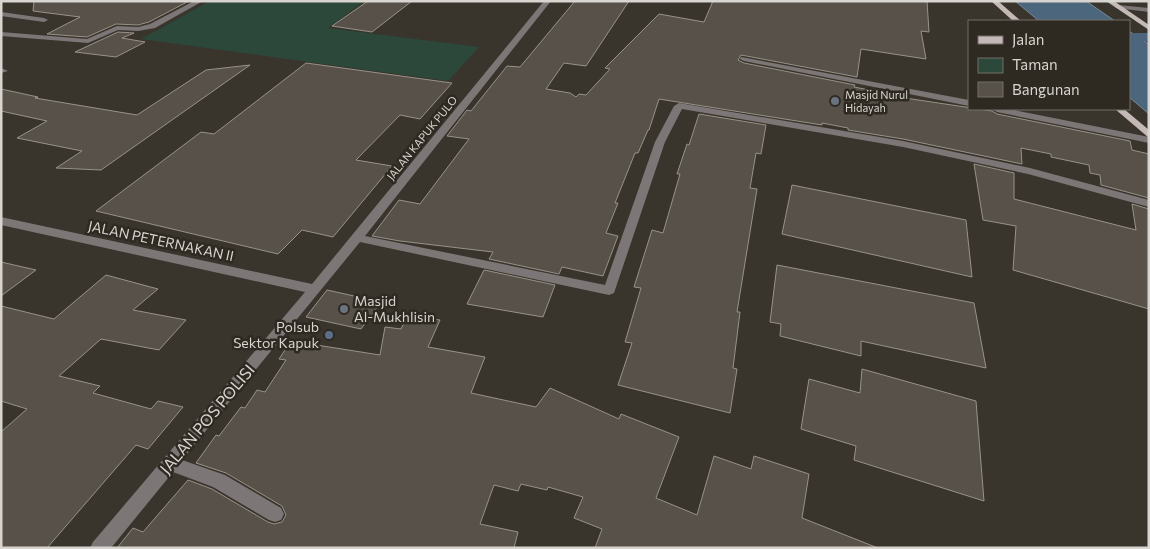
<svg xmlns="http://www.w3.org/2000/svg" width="1150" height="549" font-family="Commissioner,sans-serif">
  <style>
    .green { fill: #2c483b }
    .water { fill: #4c667d; stroke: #768796 }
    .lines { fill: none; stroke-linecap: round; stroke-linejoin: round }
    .canal { fill: #4c667d; fill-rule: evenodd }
    .building { fill: #575149; stroke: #999289 }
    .minor { fill: #7c7776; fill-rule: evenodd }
    .major { fill: #c4b9b6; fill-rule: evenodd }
    .worship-dot { fill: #6b7280; stroke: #2e2a22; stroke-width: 2 }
    .service-dot { fill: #5c6f8a; stroke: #2e2a22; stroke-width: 2 }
    .labels { text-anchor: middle; stroke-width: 5; stroke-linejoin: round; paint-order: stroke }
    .far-poi-label { font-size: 11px; fill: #d8d5d0; stroke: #2e2a22; text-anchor: start }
    .far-street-label { font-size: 11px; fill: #d8d5d0; stroke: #2e2a22 }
    .street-label { font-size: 14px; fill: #d8d5d0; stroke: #2e2a22 }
    .poi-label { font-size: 14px; fill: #d8d5d0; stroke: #2e2a22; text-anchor: start }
    .near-street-label { font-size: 16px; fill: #d8d5d0; stroke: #2e2a22 }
  </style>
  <rect width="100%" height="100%" fill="#39342c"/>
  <polygon class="green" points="210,1 364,1 328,28 479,47 448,81 141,39"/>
  <g class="water">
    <polygon points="1015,1 1086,1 1115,21 1039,21"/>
    <polygon points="1129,31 1149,44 1149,114 1129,97"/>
  </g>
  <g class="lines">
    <rect class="canal" x="1129" y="33" width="20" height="8"/>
  </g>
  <g class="building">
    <polygon points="34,1 189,1 149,22 138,25 116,24 87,37 47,34 80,17 33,11"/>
    <polygon points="368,1 412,1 372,32 332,26"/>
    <polygon points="575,1 629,1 586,66 564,63 546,89 570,93 576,97 579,94 586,95 610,69 605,68 659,14 704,22 713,1 927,1 929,32 921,31 926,59 861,49 857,77 741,55 738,60 744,63 855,85 854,87 885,93 885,95 992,111 997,114 1130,141 1132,150 1149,154 1149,198 1101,185 1100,175 1090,173 1089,165 1051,157 1051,154 1021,148 1022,164 903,139 848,130 848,128 822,123 822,125 659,99 649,130 648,130 638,153 635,153 615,203 618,203 606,233 618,236 603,276 562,267 559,274 489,259 493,252 400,241 372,236 399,200 420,204 469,139 447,136 464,114 467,110 471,111 507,66 520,67"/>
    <polygon points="118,32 134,33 122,38 145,42 116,57 75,52"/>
    <polygon points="306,63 452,83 420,119 400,115 356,160 392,166 333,237 302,230 278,254 96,211 201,132 214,134"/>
    <polygon points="250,65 101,170 56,168 82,151 17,138 47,121 1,111 1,89 38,97 35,98 137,115 206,70"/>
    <polygon points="699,114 766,125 761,154 756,153 750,188 757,189 737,312 740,312 733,368 737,369 730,413 618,385 632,343 625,342 641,288 634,287 652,230 663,233 680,174 677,174 687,144 689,145"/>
    <polygon points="974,164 1014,173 1014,199 1136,230 1132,204 1149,209 1149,309 1013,270 1016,226 983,220"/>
    <polygon points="792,185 966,220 972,277 782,234"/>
    <polygon points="1,262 36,270 1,296"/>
    <polygon points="777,265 974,303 986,368 861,341 861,356 780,336 781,324 770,322"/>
    <polygon points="484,270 555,285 543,317 467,304"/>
    <polygon points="106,275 158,289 133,310 186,320 159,350 101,339 59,376 100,386 93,393 151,409 158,401 183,407 148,449 136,445 47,548 1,548 1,432 27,409 1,401 1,306 54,319"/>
    <polygon points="327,290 381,302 361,329 306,317"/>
    <polygon points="408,315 440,320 428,347 485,357 471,393 536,407 550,388 619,419 621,414 679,437 656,498 697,515 714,456 751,469 754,456 809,474 802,518 878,548 595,548 602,529 574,518 583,497 548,487 547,490 521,484 518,491 494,485 480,524 518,532 514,548 117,548 133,528 143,532 188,480 212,489 268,522 274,524 282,522 286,515 282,506 226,473 196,463 216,435 219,436 241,407 245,408 257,390 265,392 286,360 279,359 291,341 380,355 385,327 401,329"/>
    <polygon points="862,369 976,401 984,501 854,460 856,446 801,429 809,379 860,393"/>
  </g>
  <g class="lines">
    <g class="minor">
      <polygon points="194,1 203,1 155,28 138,31 118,30 88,43 1,36 1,32 87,39 117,26 138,27 150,24"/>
      <polygon points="544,1 551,1 365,236 605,285 655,142 674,106 679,103 903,141 1030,168 1149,200 1149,207 1028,174 903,147 682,109 665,142 614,293 609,295 360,242 182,460 225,475 281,508 284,514 281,520 275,522 269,520 213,487 173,472 111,548 90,548 93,542 305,292 1,225 1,217 312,284"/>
      <polygon points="1118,5 1149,8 1149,12 1116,8 1115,7"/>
      <polygon points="1,12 44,18 48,20 44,22 1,16"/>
      <polygon points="741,57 969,100 969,106 744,61 740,59"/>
      <polygon points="1,68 8,71 1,73"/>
      <polygon points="992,109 1009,109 1149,137 1149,143 997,112"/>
    </g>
    <g class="major">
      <polygon points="991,1 998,1 1021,21 1013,21"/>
      <polygon points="1106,1 1114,1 1149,25 1149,30"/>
      <polygon points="1115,109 1124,109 1149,130 1149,138"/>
    </g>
  </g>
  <g class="worship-dot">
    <circle cx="835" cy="101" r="5"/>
    <circle cx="344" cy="309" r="5"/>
  </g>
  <circle class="service-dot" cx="329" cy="335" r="5"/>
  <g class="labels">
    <g class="far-poi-label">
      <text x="845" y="99">Masjid Nurul<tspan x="845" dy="13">Hidayah</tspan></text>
    </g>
    <g class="far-street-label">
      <text transform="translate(422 138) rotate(-51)" y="4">JALAN KAPUK PULO</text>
    </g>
    <g class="street-label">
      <text transform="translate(161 241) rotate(12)" y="5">JALAN PETERNAKAN II</text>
    </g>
    <g class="poi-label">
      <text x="354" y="306">Masjid<tspan x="354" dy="16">Al-Mukhlisin</tspan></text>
      <text x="319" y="332" text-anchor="end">Polsub<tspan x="319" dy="16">Sektor Kapuk</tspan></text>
    </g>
    <g class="near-street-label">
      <text transform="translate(207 419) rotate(-50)" y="6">JALAN POS POLISI</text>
    </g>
  </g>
  <rect width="1150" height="549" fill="none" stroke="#d8d5d0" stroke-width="5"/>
  <rect x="968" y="20" width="162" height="90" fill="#2e2a22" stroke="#726e68"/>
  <rect x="978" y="36" width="25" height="8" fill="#c4b9b6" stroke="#726e68"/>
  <text x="1012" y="45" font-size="15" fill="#d8d5d0">Jalan</text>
  <rect x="978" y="58" width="25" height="15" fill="#2c483b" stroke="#726e68"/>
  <text x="1012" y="70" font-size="15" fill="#d8d5d0">Taman</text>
  <rect x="978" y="82" width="25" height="15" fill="#575149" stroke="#726e68"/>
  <text x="1012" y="95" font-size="15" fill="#d8d5d0">Bangunan</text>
</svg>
